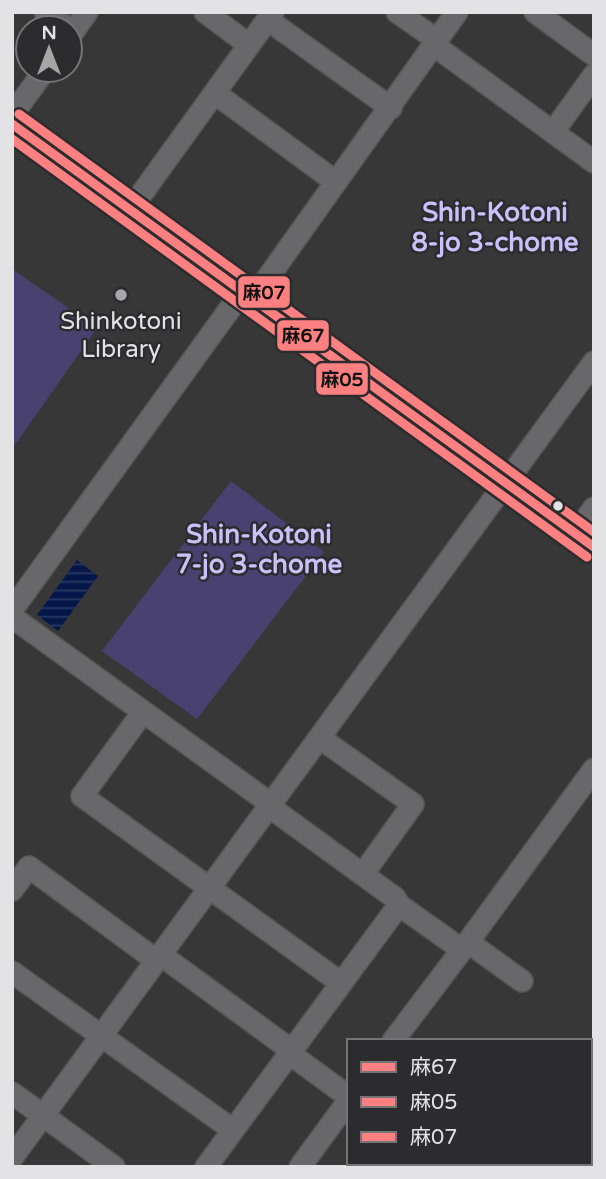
<svg xmlns="http://www.w3.org/2000/svg" width="606" height="1179" font-family="'Varela Round','Noto Sans JP',sans-serif">
  <style>
    .green { fill: #494270 }
    .water { fill: url(#water-rules) }
    .lines { fill: none; stroke-linecap: round; stroke-linejoin: round }
    .minor-casing { stroke: #565657; stroke-width: 24 }
    .major-casing { stroke: #565657; stroke-width: 30 }
    .minor { stroke: #68686a; stroke-width: 21 }
    .major { stroke: #656966; stroke-width: 26 }
    .bus-1-casing { stroke: #2c2c2f; stroke-width: 14 }
    .bus-2-casing { stroke: #2c2c2f; stroke-width: 14 }
    .bus-3-casing { stroke: #2c2c2f; stroke-width: 14 }
    .bus-1 { stroke: #ff8080; stroke-width: 9 }
    .bus-2 { stroke: #ff8080; stroke-width: 9 }
    .bus-3 { stroke: #ff8080; stroke-width: 9 }
    .poi-dot { fill: #a7a7a8; stroke: #2c2c2f; stroke-width: 2.5 }
    .bus-dot { fill: #e3e3e5; stroke: #2c2c2f; stroke-width: 2.5 }
    .labels { text-anchor: middle; stroke-width: 5; stroke-linejoin: round; paint-order: stroke }
    .poi-label { font-size: 24px; fill: #e3e3e5; stroke: #2c2c2f }
    .neighbourhood-label { font-size: 26px; font-weight: bold; fill: #cac1fb; stroke: #2c2c2f }
    .line-badge { stroke: #2c2c2f; stroke-width: 2.5 }
    .pale-badge-label { font-size: 19px; text-anchor: middle; font-weight: bold; fill: #111 }
  </style>
  <defs>
    <pattern id="water-rules" width="6" height="5" patternUnits="userSpaceOnUse" patternTransform="scale(1.75)"><rect width="6" height="5" fill="#051749"/><path d="M0 2.5h6" fill="none" stroke="#293963"/></pattern>
  </defs>
  <rect width="100%" height="100%" fill="#373738"/>
  <g class="green">
    <polygon points="12,269 97,328 12,449"/>
    <polygon points="231,481 324,552 197,719 102,651"/>
  </g>
  <polygon class="water" points="77,560 98,576 58,631 37,615"/>
  <g class="lines">
    <g class="minor-casing">
      <g id="minor">
        <polyline points="45,12 68,28"/>
        <polyline points="205,12 249,45"/>
        <polyline points="397,12 437,40"/>
        <polyline points="535,12 594,55"/>
        <polyline points="268,20 391,108"/>
        <polyline points="70,36 87,12"/>
        <polyline points="435,46 594,162"/>
        <polyline points="216,94 336,182"/>
        <polyline points="12,115 45,70"/>
        <polyline points="553,132 594,75"/>
        <polyline points="130,210 273,12"/>
        <polyline points="252,300 457,12"/>
        <polyline points="575,534 594,508"/>
        <polyline points="12,610 242,292"/>
        <polyline points="12,617 271,804 278,813 395,898 399,905 206,1167"/>
        <polyline points="143,712 82,796 341,983"/>
        <polyline points="320,738 413,804 363,874"/>
        <polyline points="12,890 29,867 157,961"/>
        <polyline points="399,905 461,949"/>
        <polyline points="468,942 522,981"/>
        <polyline points="161,955 291,1050"/>
        <polyline points="12,972 233,1130"/>
        <polyline points="393,1041 468,942 594,769"/>
        <polyline points="289,1053 349,1097"/>
        <polyline points="590,1092 594,1086"/>
        <polyline points="12,1093 114,1167"/>
        <polyline points="12,1158 594,362"/>
        <polyline points="300,1167 349,1100"/>
        <polyline points="455,1167 457,1163"/>
        <polyline points="547,1167 549,1163"/>
      </g>
    </g>
    <g class="major-casing">
      <polyline id="major" points="12,124 594,547"/>
    </g>
    <use href="#minor" class="minor"/>
    <use href="#major" class="major"/>
    <g class="bus-1-casing">
      <polyline id="bus-1" points="12,124 594,547"/>
    </g>
    <g class="bus-2-casing">
      <polyline id="bus-2" points="12,139 587,557"/>
    </g>
    <g class="bus-3-casing">
      <polyline id="bus-3" points="19,114 594,532"/>
    </g>
    <use href="#bus-1" class="bus-1"/>
    <use href="#bus-2" class="bus-2"/>
    <use href="#bus-3" class="bus-3"/>
  </g>
  <circle class="poi-dot" cx="121" cy="295" r="7"/>
  <circle class="bus-dot" cx="558" cy="506" r="6"/>
  <g class="labels">
    <g class="poi-label">
      <text x="121" y="329">Shinkotoni<tspan x="121" dy="28">Library</tspan></text>
    </g>
    <g class="neighbourhood-label">
      <text x="495" y="221">Shin-Kotoni<tspan x="495" dy="30">8-jo 3-chome</tspan></text>
      <text x="259" y="543">Shin-Kotoni<tspan x="259" dy="30">7-jo 3-chome</tspan></text>
    </g>
  </g>
  <g class="line-badge">
    <rect x="237" y="275" width="54" height="34" rx="7" fill="#ff8080"/>
    <rect x="276" y="319" width="54" height="33" rx="7" fill="#ff8080"/>
    <rect x="315" y="362" width="54" height="34" rx="7" fill="#ff8080"/>
  </g>
  <g class="pale-badge-label">
    <text x="264" y="299">麻07</text>
    <text x="303" y="342">麻67</text>
    <text x="342" y="386">麻05</text>
  </g>
  <rect width="606" height="1179" fill="none" stroke="#e3e3e5" stroke-width="28"/>
  <rect x="347" y="1039" width="245" height="126" fill="#2c2c2f" stroke="#757578" stroke-width="2"/>
  <rect x="361" y="1062" width="35" height="10" fill="#ff8080" stroke="#757578" stroke-width="2"/>
  <text x="410" y="1074" font-size="21" fill="#e3e3e5">麻67</text>
  <rect x="361" y="1097" width="35" height="10" fill="#ff8080" stroke="#757578" stroke-width="2"/>
  <text x="410" y="1109" font-size="21" fill="#e3e3e5">麻05</text>
  <rect x="361" y="1132" width="35" height="10" fill="#ff8080" stroke="#757578" stroke-width="2"/>
  <text x="410" y="1144" font-size="21" fill="#e3e3e5">麻07</text>
  <g transform="translate(49 49)"><circle r="33" fill="#2c2c2f" stroke="#757578" stroke-width="2"/>
  <path d="M0-5L12 26L0 18L-12 26Z" fill="#a7a7a8"/>
  <text y="-10" font-size="19" font-weight="bold" text-anchor="middle" fill="#e3e3e5">N</text>
  </g>
</svg>
